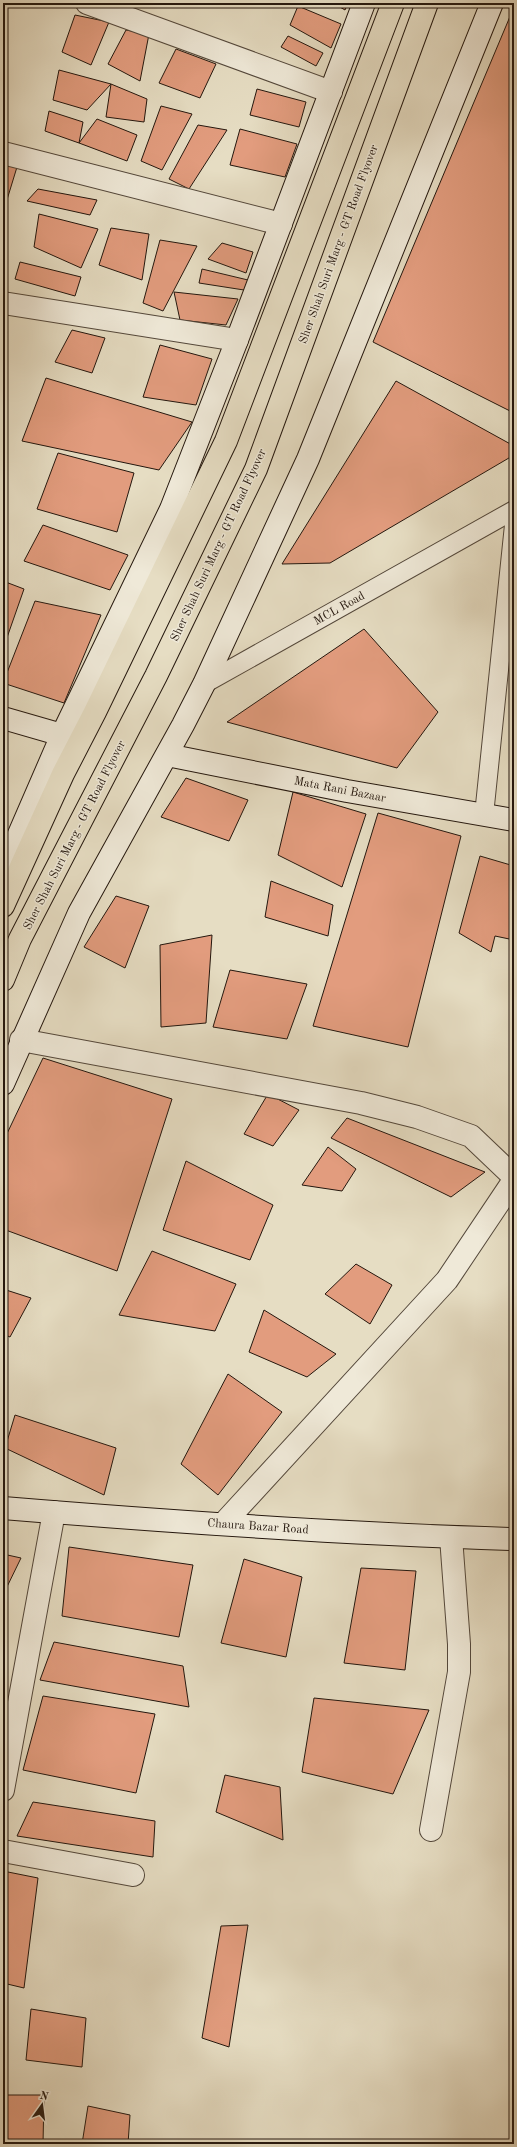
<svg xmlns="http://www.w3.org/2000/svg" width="517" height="2147" font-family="'Old Standard TT',serif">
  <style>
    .building { fill: #e29c7e; stroke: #24170e }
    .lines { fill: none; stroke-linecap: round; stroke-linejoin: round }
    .lane-casing { stroke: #54483b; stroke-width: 20 }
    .street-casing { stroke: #54483b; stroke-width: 24 }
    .secondary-casing { stroke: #24170e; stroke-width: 24 }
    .primary-casing { stroke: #24170e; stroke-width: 24 }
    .lane { stroke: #efe9d8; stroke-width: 18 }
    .street { stroke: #efe9d8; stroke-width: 22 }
    .secondary { stroke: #efe9d8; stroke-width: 22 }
    .primary { stroke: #e6ddc3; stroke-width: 22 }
    .labels { text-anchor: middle; stroke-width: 3; stroke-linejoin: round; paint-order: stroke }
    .street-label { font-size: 12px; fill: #24170e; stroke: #efe9d8 }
  </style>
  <rect width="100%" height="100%" fill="#e6ddc3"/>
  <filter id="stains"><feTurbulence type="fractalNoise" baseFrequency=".005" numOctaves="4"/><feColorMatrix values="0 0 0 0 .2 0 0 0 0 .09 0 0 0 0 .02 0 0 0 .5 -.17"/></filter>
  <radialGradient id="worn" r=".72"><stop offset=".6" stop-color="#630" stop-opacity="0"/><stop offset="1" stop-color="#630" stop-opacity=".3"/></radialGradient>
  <g class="building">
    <polygon points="333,3 348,3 345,10"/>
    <polygon points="298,6 341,24 331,48 290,25"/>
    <polygon points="514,7 514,413 373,342"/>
    <polygon points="75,15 109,22 91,65 62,52"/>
    <polygon points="126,30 149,34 140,81 108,64"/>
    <polygon points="288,36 323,53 316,66 281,47"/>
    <polygon points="176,49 216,64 200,98 159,83"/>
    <polygon points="59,70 111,84 87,110 53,100"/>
    <polygon points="111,84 147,99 144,122 106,117"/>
    <polygon points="257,89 306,102 299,127 250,115"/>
    <polygon points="161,106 192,114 162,170 141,161"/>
    <polygon points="49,111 83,122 79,143 45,131"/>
    <polygon points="97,119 137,135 127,161 79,143"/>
    <polygon points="198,125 227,130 189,189 169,179"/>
    <polygon points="240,129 297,144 285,177 230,165"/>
    <polygon points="3,165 17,167 6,203 3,202"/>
    <polygon points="38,189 97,200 90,215 27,201"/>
    <polygon points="39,214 98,229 81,268 34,247"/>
    <polygon points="111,228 149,234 142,280 99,265"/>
    <polygon points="160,240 197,246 163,311 143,303"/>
    <polygon points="222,243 253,252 246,273 208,259"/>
    <polygon points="20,262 81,277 75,296 15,279"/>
    <polygon points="202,269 248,280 244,290 199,283"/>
    <polygon points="174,292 238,299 226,325 180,320"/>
    <polygon points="72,330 105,338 92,373 55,362"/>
    <polygon points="160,345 212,359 196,405 143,397"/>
    <polygon points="46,378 192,422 159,470 22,441"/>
    <polygon points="396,381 514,446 514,455 330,563 282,564"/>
    <polygon points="58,453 134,473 117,532 37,509"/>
    <polygon points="43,525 128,555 110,590 24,561"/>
    <polygon points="3,581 24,589 3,649"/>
    <polygon points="35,601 101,615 64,703 3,683"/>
    <polygon points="364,629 438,712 397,768 227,722"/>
    <polygon points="186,778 248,800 229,841 161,817"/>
    <polygon points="293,792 366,814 342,887 278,855"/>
    <polygon points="378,813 461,836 408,1047 313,1026"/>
    <polygon points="480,856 514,866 514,940 495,936 491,952 459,933"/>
    <polygon points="271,881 333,905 328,936 265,917"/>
    <polygon points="116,896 149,906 125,968 84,947"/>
    <polygon points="212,935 206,1023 161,1027 160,945"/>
    <polygon points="230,970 307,984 287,1039 213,1027"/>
    <polygon points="43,1058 172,1099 117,1271 3,1229 3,1142"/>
    <polygon points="268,1094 299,1110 273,1146 244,1134"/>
    <polygon points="347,1118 485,1172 451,1197 331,1138"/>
    <polygon points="328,1147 356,1169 342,1191 302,1185"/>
    <polygon points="186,1161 273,1205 250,1260 163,1230"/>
    <polygon points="152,1251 236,1284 215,1331 119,1315"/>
    <polygon points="356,1264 392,1285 370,1324 325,1294"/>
    <polygon points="3,1289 31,1298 10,1337 3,1334"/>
    <polygon points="264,1310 336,1354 307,1377 249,1352"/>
    <polygon points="228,1374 282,1412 218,1495 181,1464"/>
    <polygon points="15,1415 116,1448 104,1495 5,1448"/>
    <polygon points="69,1547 193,1565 179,1637 62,1616"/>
    <polygon points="3,1554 21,1558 3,1595"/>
    <polygon points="244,1559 302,1577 286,1657 221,1643"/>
    <polygon points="361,1568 416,1571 405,1670 344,1663"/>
    <polygon points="54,1642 183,1666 189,1707 40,1680"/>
    <polygon points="43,1696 155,1714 136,1793 23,1770"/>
    <polygon points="314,1698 429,1710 393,1794 302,1772"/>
    <polygon points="225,1775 280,1787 283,1840 216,1812"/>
    <polygon points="33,1802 155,1821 153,1857 17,1836"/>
    <polygon points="3,1871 38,1878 24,1988 3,1983"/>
    <polygon points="248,1925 229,2047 202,2038 221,1926"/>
    <polygon points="31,2009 86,2018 82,2067 26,2060"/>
    <polygon points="3,2095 44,2095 43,2144 3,2144"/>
    <polygon points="88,2106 130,2115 128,2144 82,2144"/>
  </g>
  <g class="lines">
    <g class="lane-casing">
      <g id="lane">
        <polyline points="204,684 514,510"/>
        <polyline points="484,815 514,525"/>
      </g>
    </g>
    <g class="street-casing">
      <g id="street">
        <polyline points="87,3 331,92"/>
        <polyline points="3,153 281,224"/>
        <polyline points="3,303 237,340"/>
        <polyline points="21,1040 361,1103 417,1117 471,1136 514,1177"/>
        <polyline points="223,1524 447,1280 514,1180"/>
        <polyline points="3,1790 54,1512"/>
        <polyline points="431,1830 459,1672 459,1644 451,1537"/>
        <polyline points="3,1851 133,1875"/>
      </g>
    </g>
    <g class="secondary-casing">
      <g id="secondary">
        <polyline points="3,718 62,735"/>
        <polyline points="167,755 347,791 514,820"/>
        <polyline points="3,871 62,735 171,509 237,340 364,3"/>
        <polyline points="3,1084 79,913 183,725 204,684 308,459 492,3"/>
        <path d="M3 1508C173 1522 344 1534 514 1539"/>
      </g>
    </g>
    <g class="primary-casing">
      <g id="primary">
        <polyline points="3,906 63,774 95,712 226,441 393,3"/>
        <polyline points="3,980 20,939 156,676 256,469 427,3"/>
      </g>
    </g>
    <use href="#lane" class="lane"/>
    <use href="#street" class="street"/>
    <use href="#secondary" class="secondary"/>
    <use href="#primary" class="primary"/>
  </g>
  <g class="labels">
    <g class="street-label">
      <text transform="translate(338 244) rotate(-70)" y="4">Sher Shah Suri Marg - GT Road Flyover</text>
      <text transform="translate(218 545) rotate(-65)" y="4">Sher Shah Suri Marg - GT Road Flyover</text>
      <text transform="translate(339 608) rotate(-29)" y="4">MCL Road</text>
      <text transform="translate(340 789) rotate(11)" y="4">Mata Rani Bazaar</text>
      <text transform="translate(74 835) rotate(-63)" y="4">Sher Shah Suri Marg - GT Road Flyover</text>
      <text transform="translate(258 1526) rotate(4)" y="4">Chaura Bazar Road</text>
    </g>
  </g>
  <rect width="517" height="2147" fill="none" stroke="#e6ddc3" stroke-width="16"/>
  <rect x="4" y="4" width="509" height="2139" fill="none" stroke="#24170e" stroke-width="2"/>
  <rect x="8" y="8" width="501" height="2131" fill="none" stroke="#24170e"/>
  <g transform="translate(42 2105) rotate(14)" stroke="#efe9d8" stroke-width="3" paint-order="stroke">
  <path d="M0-3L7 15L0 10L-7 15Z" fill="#24170e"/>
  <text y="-6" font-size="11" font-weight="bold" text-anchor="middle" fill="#24170e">N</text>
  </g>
  <rect width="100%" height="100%" filter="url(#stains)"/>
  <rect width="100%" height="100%" fill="url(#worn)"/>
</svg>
